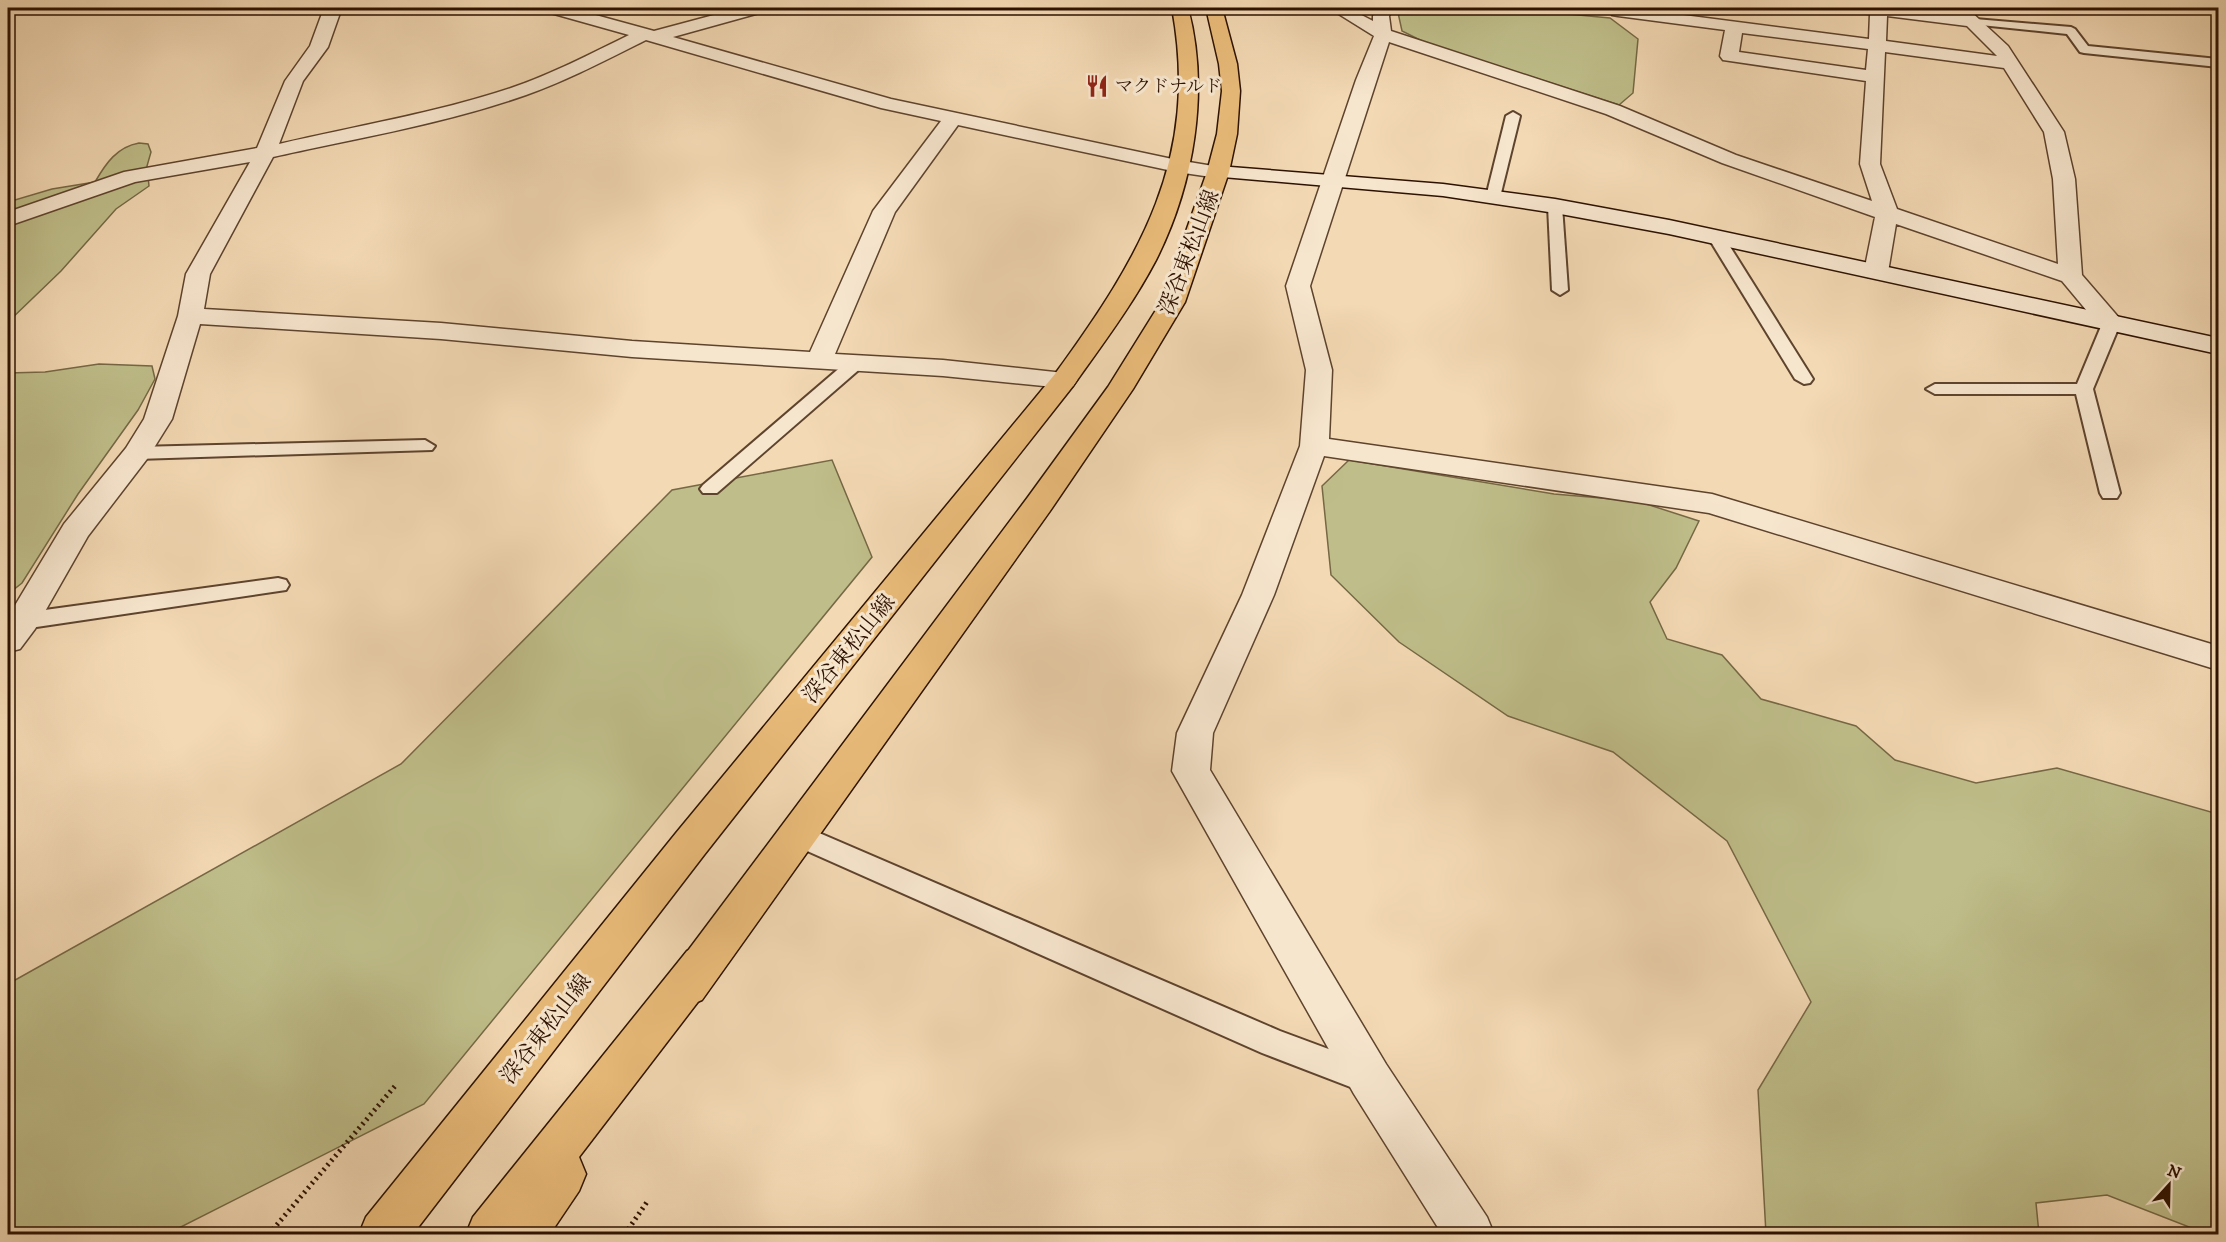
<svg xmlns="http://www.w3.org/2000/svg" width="2226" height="1242" font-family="'IM FELL DW Pica','Noto Serif JP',serif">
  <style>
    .green { fill: #bfbe8a; stroke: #766845; stroke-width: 1.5 }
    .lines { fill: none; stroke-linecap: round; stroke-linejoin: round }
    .lane-casing { stroke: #5e432d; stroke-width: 4 }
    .street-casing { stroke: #5e432d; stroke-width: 3 }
    .secondary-casing { stroke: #2d1100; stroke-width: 3 }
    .primary-casing { stroke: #2d1100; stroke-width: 3 }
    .highway-casing { stroke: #2d1100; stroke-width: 3 }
    .path { stroke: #2d1100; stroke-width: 5; stroke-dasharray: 2 4; stroke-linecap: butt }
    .lane { fill: #f7e6ce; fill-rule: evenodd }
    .street { fill: #f7e6ce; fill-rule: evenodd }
    .secondary { fill: #f7e6ce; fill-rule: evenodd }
    .primary { fill: #eabc7a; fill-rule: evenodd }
    .highway { fill: #eabc7a; fill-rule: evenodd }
    .labels { text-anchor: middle; stroke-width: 6; stroke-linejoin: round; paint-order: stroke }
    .far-poi-label { font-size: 18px; fill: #2d1100; stroke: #f7e6ce; text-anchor: start }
    .street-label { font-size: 22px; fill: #2d1100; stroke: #f7e6ce }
  </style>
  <rect width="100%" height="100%" fill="#f3d9b4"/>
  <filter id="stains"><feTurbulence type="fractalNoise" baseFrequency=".00333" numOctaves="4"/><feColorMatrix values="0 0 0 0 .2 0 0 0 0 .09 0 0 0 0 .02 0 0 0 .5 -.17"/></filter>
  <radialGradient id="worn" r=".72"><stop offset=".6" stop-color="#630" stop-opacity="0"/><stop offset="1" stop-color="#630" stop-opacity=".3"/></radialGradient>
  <g class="green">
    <polygon points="1397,8 1548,8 1557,13 1610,18 1638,39 1633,93 1619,105 1424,42 1402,31"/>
    <path d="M139 143 148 144 151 152 147 166 149 186 116 209 61 271 8 322V202L52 189 95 182C106 163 117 147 139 143Z"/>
    <polygon points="99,364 152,366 155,379 138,410 78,494 22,583 8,594 8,373 45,372"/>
    <polygon points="832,460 872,557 424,1104 167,1234 8,1234 8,984 401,764 672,490"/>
    <polygon points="1349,460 1554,494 1637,501 1699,521 1676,568 1650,602 1667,639 1722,655 1761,699 1856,726 1895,760 1976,783 2057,768 2218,814 2218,1234 2207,1234 2107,1195 2036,1203 2039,1234 1766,1234 1758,1090 1811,1002 1727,841 1613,752 1508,716 1399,642 1331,575 1322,486"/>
  </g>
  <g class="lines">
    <g class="lane-casing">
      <g id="lane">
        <polygon points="1975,19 2071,27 2075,29 2088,46 2218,59 2218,67 2084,53 2080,52 2067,34 1971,24 1971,20"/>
        <polygon points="1513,112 1520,116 1500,197 1498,200 1488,200 1486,197 1506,116"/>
        <polygon points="1555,202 1562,206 1568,290 1560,295 1552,290 1548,206"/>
        <polygon points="1716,232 1724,237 1813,379 1810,383 1804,384 1795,379 1708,237"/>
        <polygon points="2111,319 2120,324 2093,389 2120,493 2117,498 2103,498 2100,493 2076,394 1935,394 1926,389 1935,384 2077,384 2102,324"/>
        <polygon points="856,358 865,363 862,367 717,493 703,493 700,489 703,485 850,359"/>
        <polygon points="425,440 435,446 432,450 137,459 127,453 137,447"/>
        <polygon points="278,578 286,580 289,585 286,590 23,629 15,627 12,621 15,615 23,613"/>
        <polygon points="796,823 1280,1031 1377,1067 1381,1078 1377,1089 1366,1093 1262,1053 787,842 783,834 787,826"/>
      </g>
    </g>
    <g class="street-casing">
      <g id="street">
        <path d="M324 8H340V13L328 47 303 81 279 144C356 126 436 113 511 88 552 74 590 54 629 35L547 12 545 8H570L654 31 740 8H765L763 12 673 37 891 99 1177 160 1225 168 1229 172 1225 176 1218 178 1177 172 958 125 895 212 835 354 943 360 1073 374 1077 380 1073 386 1064 388 943 376 632 357 441 339 200 324 172 419 147 459 88 536 35 629 20 649 8 652V617L64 524 126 448 144 419 178 316 186 274 250 162 135 182 8 226V212L124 172 257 148 285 81 310 46ZM646 40 881 108 941 121 873 211 810 352 632 341 441 323 204 309 210 274 273 157C357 138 444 124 526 95 568 80 606 60 646 40Z"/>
        <path d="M1329 8H1348L1373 21V16L1378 8H1394L1389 16 1391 31 1620 106 1736 155 1872 201 1860 164 1866 81 1723 60 1720 56 1725 30 1618 16 1612 15 1610 8H1629L1869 39 1870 14 1853 12 1851 8H1896L1955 15 1950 8H1967L2008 46 2064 132 2075 179 2082 275 2120 319 2124 324 2120 329 2111 332 2102 329 2062 281 1896 224 1888 272 1884 277H1868L1864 272 1875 217 1722 163 1606 114 1389 42 1310 286 1332 370 1329 439 1712 494 2218 646V670L1709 513 1324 456 1274 595 1213 733 1210 770 1386 1064 1487 1217 1494 1234H1442L1354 1094 1172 771 1177 733 1242 595 1300 446 1306 370 1286 286 1356 80 1374 36ZM1887 16 1967 26 1997 56 1886 41ZM1742 33 1868 49 1866 70 1739 52ZM1885 52 2004 68 2044 132 2053 179 2058 264 1897 209 1880 164Z"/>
      </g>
    </g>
    <g class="secondary-casing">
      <polygon id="secondary" points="1218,166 1443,184 1555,199 1669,220 2218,338 2218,354 1669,234 1555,213 1443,196 1211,176 1207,172 1211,168"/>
    </g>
    <g class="primary-casing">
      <g id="primary">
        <path d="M1172 8H1188C1210 90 1194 185 1156 260 1133 304 1102 345 1073 386L704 855 413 1234H359L366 1217 676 833 1055 374C1140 257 1200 159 1172 8Z"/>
        <polygon points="1206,8 1222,8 1237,64 1240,91 1237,134 1229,172 1185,302 1133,389 1050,511 702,1000 687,1006 672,1000 666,986 672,972 1028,497 1108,387 1161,302 1207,172 1217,134 1222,91 1219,64"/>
        <polygon points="562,1150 579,1157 586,1174 579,1191 550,1234 498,1234 505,1217 545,1157"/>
      </g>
    </g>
    <g class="highway-casing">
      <polygon id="highway" points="702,945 717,951 723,964 717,977 520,1234 466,1234 473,1217 687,951"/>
    </g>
    <g class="path">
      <polyline points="269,1234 395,1086"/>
      <polyline points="625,1234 647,1202"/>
    </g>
    <use href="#lane" class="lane"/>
    <use href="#street" class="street"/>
    <use href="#secondary" class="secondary"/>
    <use href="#primary" class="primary"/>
    <use href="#highway" class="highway"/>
  </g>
  <defs>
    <g id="restaurant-bare" transform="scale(1.8)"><path d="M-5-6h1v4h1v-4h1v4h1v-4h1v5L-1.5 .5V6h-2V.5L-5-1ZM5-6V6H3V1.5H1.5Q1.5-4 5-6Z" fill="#8f2418" stroke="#f7e6ce" stroke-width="2.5" paint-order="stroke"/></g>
  </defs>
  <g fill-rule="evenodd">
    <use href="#restaurant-bare" x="1097" y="86"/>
  </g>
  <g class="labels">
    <g class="far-poi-label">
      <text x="1115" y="92">マクドナルド</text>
    </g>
    <g class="street-label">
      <text transform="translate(1188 252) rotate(-69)" y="8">深谷東松山線</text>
      <text transform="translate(848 648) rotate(-51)" y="8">深谷東松山線</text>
      <text transform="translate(545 1028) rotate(-52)" y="8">深谷東松山線</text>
    </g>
  </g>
  <rect width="2226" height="1242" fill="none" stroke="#f3d9b4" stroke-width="30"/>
  <rect x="9" y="9" width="2208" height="1224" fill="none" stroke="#2d1100" stroke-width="3"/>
  <rect x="15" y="15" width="2196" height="1212" fill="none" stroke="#2d1100" stroke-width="1.5"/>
  <g transform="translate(2169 1185) rotate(22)" stroke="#f7e6ce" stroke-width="4.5" paint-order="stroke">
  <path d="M0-4.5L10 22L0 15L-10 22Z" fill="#2d1100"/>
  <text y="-9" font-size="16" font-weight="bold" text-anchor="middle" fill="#2d1100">N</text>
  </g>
  <rect width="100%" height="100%" filter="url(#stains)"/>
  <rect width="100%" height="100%" fill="url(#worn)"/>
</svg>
